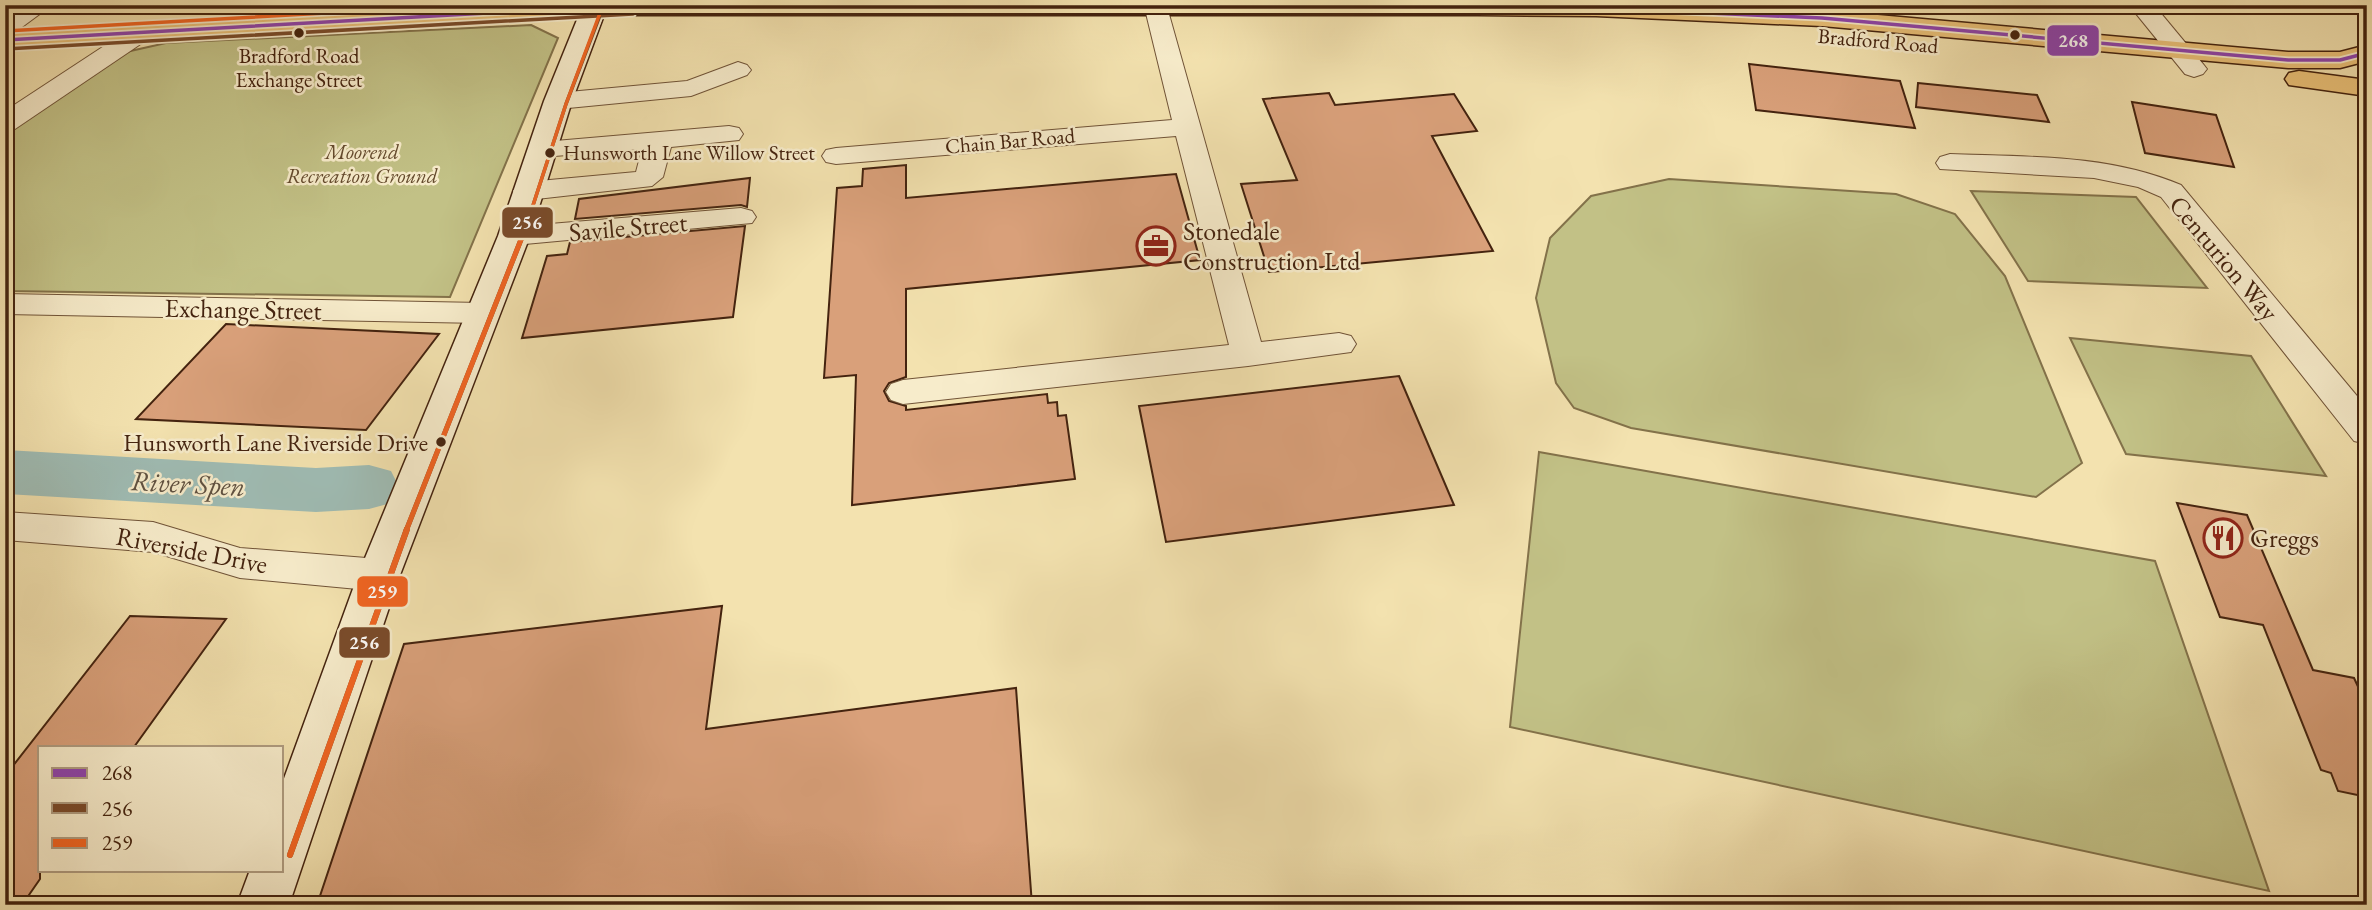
<svg xmlns="http://www.w3.org/2000/svg" width="2372" height="910" font-family="'EB Garamond',serif">
  <style>
    .green { fill: #c2c186; stroke: #83724a; stroke-width: 2 }
    .lines { fill: none; stroke-linecap: round; stroke-linejoin: round }
    .river { fill: #9fbcb4; fill-rule: evenodd }
    .building { fill: #d9a07a; stroke: #44230f; stroke-width: 2 }
    .minor-casing { stroke: #705337; stroke-width: 2 }
    .secondary-casing { stroke: #44230f; stroke-width: 3 }
    .primary-casing { stroke: #44230f; stroke-width: 3 }
    .minor { fill: #f7eccb; fill-rule: evenodd }
    .secondary { fill: #f7eccb; fill-rule: evenodd }
    .primary { fill: #eac178; fill-rule: evenodd }
    .bus-1-casing { stroke: #f7eccb; stroke-width: 7 }
    .bus-2-far2-casing { stroke: #f7eccb; stroke-width: 7 }
    .bus-2-far1-casing { stroke: #f7eccb; stroke-width: 10 }
    .bus-2-casing { stroke: #f7eccb; stroke-width: 11 }
    .bus-3-far2-casing { stroke: #f7eccb; stroke-width: 7 }
    .bus-3-far1-casing { stroke: #f7eccb; stroke-width: 10 }
    .bus-3-casing { stroke: #f7eccb; stroke-width: 11 }
    .bus-1 { stroke: #8e44ad; stroke-width: 3.5 }
    .bus-2-far2 { stroke: #7a4b2a; stroke-width: 3.5 }
    .bus-2-far1 { stroke: #7a4b2a; stroke-width: 5 }
    .bus-2 { stroke: #7a4b2a; stroke-width: 6 }
    .bus-3-far2 { stroke: #f26522; stroke-width: 3.5 }
    .bus-3-far1 { stroke: #f26522; stroke-width: 5 }
    .bus-3 { stroke: #f26522; stroke-width: 6 }
    .bus-dot { fill: #44230f; stroke: #f7eccb; stroke-width: 2.5 }
    .labels { text-anchor: middle; stroke-width: 5; stroke-linejoin: round; paint-order: stroke }
    .far-street-label { font-size: 21px; fill: #44230f; stroke: #f7eccb }
    .far-bus-label { font-size: 21px; fill: #44230f; stroke: #f7eccb }
    .far-park-label { font-size: 21px; font-style: italic; fill: #644a2d; stroke: #f7eccb }
    .bus-label { font-size: 24px; fill: #44230f; stroke: #f7eccb; text-anchor: end }
    .street-label { font-size: 26px; fill: #44230f; stroke: #f7eccb }
    .poi-label { font-size: 26px; fill: #44230f; stroke: #f7eccb; text-anchor: start }
    .water-label { font-size: 28px; font-style: italic; fill: #5f5141; stroke: #f7eccb }
    .line-badge { stroke: #f7eccb; stroke-width: 2.5 }
    .badge-label { font-size: 19px; text-anchor: middle; font-weight: bold; fill: #fff }
  </style>
  <rect width="100%" height="100%" fill="#f3e2af"/>
  <filter id="stains"><feTurbulence type="fractalNoise" baseFrequency=".00286" numOctaves="4"/><feColorMatrix values="0 0 0 0 .2 0 0 0 0 .09 0 0 0 0 .02 0 0 0 .5 -.17"/></filter>
  <radialGradient id="worn" r=".72"><stop offset=".6" stop-color="#630" stop-opacity="0"/><stop offset="1" stop-color="#630" stop-opacity=".3"/></radialGradient>
  <g class="green">
    <polygon points="531,25 558,38 450,297 5,291 5,134 126,52 166,43"/>
    <polygon points="1669,179 1896,194 1955,214 2005,276 2082,463 2036,497 1631,428 1574,408 1556,383 1536,298 1550,238 1591,196"/>
    <polygon points="1971,191 2136,197 2207,288 2028,281"/>
    <polygon points="2070,338 2251,356 2326,476 2126,454"/>
    <polygon points="1539,452 2155,561 2269,891 1510,727"/>
  </g>
  <g class="lines">
    <polygon class="river" points="6,450 316,468 369,465 391,471 399,487 391,503 369,509 316,512 6,494"/>
  </g>
  <g class="building">
    <polygon points="1749,64 1900,81 1915,128 1756,110"/>
    <polygon points="1918,83 2037,95 2049,122 1916,107"/>
    <polygon points="1329,93 1335,105 1454,94 1477,131 1432,136 1493,251 1269,272 1241,184 1297,180 1263,99"/>
    <polygon points="2132,102 2216,115 2234,167 2145,153"/>
    <polygon points="906,165 906,198 1176,174 1200,260 906,289 906,377 889,383 884,391 889,401 906,406 906,410 1047,394 1048,403 1057,402 1058,416 1066,415 1075,479 852,505 856,375 824,378 837,188 862,186 863,169"/>
    <polygon points="750,178 747,207 741,205 575,219 579,199"/>
    <polygon points="745,226 733,317 522,338 547,256 567,254 570,242"/>
    <polygon points="226,324 439,334 366,430 136,419"/>
    <polygon points="1399,376 1454,505 1166,542 1139,406"/>
    <polygon points="2177,503 2247,515 2313,670 2354,678 2367,706 2367,797 2338,791 2331,773 2321,770 2263,625 2220,617"/>
    <polygon points="722,606 706,729 1016,688 1032,905 317,905 404,644"/>
    <polygon points="130,616 226,619 134,747 40,747 40,879 22,905 5,905 5,776"/>
  </g>
  <g class="lines">
    <g class="minor-casing">
      <g id="minor">
        <polygon points="23,5 52,5 14,33 5,35 5,17"/>
        <polygon points="1144,5 1167,7 1261,342 1339,333 1351,336 1356,344 1351,352 1248,366 903,404 891,400 886,392 891,384 903,380 1229,345 1176,136 836,164 826,162 822,156 826,150 836,148 1172,120"/>
        <polygon points="2129,5 2154,5 2203,64 2207,69 2203,74 2194,77 2185,74"/>
        <polygon points="142,25 151,27 154,32 151,37 15,129 5,131 5,111 133,27"/>
        <polygon points="738,62 747,65 751,70 747,75 691,96 558,109 549,107 545,101 549,95 558,93 687,81"/>
        <polygon points="729,126 739,128 743,134 739,140 671,147 663,177 652,186 528,200 518,197 513,191 518,185 528,182 636,172 642,149 542,157 532,155 528,149 532,143"/>
        <path d="M1950 154C2028 157 2108 154 2181 185L2367 408V444L2354 441 2161 197 2138 187 2094 178 1940 169 1936 163 1940 157Z"/>
        <polygon points="741,208 752,211 756,217 752,223 514,245 503,242 499,236 503,230 514,227"/>
        <polygon points="5,294 482,303 494,306 498,313 494,320 482,323 5,314"/>
        <polygon points="5,512 153,522 240,548 379,559 393,564 399,575 393,586 379,591 240,578 153,552 5,540"/>
      </g>
    </g>
    <g class="secondary-casing">
      <polygon id="secondary" points="583,5 607,7 572,101 530,236 400,575 289,905 237,905 250,870 282,870 282,784 358,575 498,236 544,101"/>
    </g>
    <g class="primary-casing">
      <g id="primary">
        <polygon points="490,5 1705,5 1822,10 2288,52 2340,52 2367,45 2367,61 2340,68 2288,68 1822,26 1596,16 1478,15 594,15 5,48 5,32"/>
        <polygon points="2299,71 2367,80 2367,96 2289,85 2285,79 2289,73"/>
      </g>
    </g>
    <use href="#minor" class="minor"/>
    <use href="#secondary" class="secondary"/>
    <use href="#primary" class="primary"/>
    <g class="bus-1-casing">
      <polyline id="bus-1" points="5,40 594,7 1478,7 1596,8 1822,18 2288,60 2340,60 2367,53"/>
    </g>
    <g class="bus-2-far2-casing">
      <g id="bus-2-far2">
        <polyline points="5,49 633,14"/>
        <polyline points="524,233 566,104 602,10"/>
      </g>
    </g>
    <g class="bus-2-far1-casing">
      <polyline id="bus-2-far1" points="406,531 524,232"/>
    </g>
    <g class="bus-2-casing">
      <polyline id="bus-2" points="290,855 407,529"/>
    </g>
    <g class="bus-3-far2-casing">
      <g id="bus-3-far2">
        <polyline points="5,31 469,5"/>
        <polyline points="524,233 566,104 603,5"/>
      </g>
    </g>
    <g class="bus-3-far1-casing">
      <polyline id="bus-3-far1" points="406,531 524,232"/>
    </g>
    <g class="bus-3-casing">
      <polyline id="bus-3" points="290,855 407,529"/>
    </g>
    <use href="#bus-1" class="bus-1"/>
    <use href="#bus-2-far2" class="bus-2-far2"/>
    <use href="#bus-2-far1" class="bus-2-far1"/>
    <use href="#bus-2" class="bus-2"/>
    <use href="#bus-3-far2" class="bus-3-far2"/>
    <use href="#bus-3-far1" class="bus-3-far1"/>
    <use href="#bus-3" class="bus-3"/>
  </g>
  <defs>
    <g id="office-ring" transform="scale(2.0125)"><circle r="9.5" fill="#f7eccb" stroke="#8f2418" stroke-width="1.5"/><path d="M-6-3h4V-5.5h4V-3h4V5H-6ZM-1-4.5V-3h2v-1.5ZM-6 0V1H6V0Z" fill="#8f2418"/></g>
    <g id="restaurant-ring" transform="scale(2.0125)"><circle r="9.5" fill="#f7eccb" stroke="#8f2418" stroke-width="1.5"/><path d="M-5-6h1v4h1v-4h1v4h1v-4h1v5L-1.5 .5V6h-2V.5L-5-1ZM5-6V6H3V1.5H1.5Q1.5-4 5-6Z" fill="#8f2418"/></g>
  </defs>
  <g fill-rule="evenodd">
    <use href="#office-ring" x="1156" y="246"/>
    <use href="#restaurant-ring" x="2223" y="538"/>
  </g>
  <g class="bus-dot">
    <circle cx="299" cy="33" r="6"/>
    <circle cx="2015" cy="35" r="6"/>
    <circle cx="550" cy="153" r="6"/>
    <circle cx="441" cy="442" r="6"/>
  </g>
  <g class="labels">
    <g class="far-street-label">
      <text transform="translate(1878 41) rotate(5)" y="7">Bradford Road</text>
      <text transform="translate(1010 141) rotate(-5)" y="7">Chain Bar Road</text>
    </g>
    <g class="far-bus-label">
      <text x="299" y="63">Bradford Road<tspan x="299" dy="24">Exchange Street</tspan></text>
      <text x="563" y="160" text-anchor="start">Hunsworth Lane Willow Street</text>
    </g>
    <g class="far-park-label">
      <text x="362" y="159">Moorend<tspan x="362" dy="24">Recreation Ground</tspan></text>
    </g>
    <g class="bus-label">
      <text x="428" y="451">Hunsworth Lane Riverside Drive</text>
    </g>
    <g class="street-label">
      <text transform="translate(628 227) rotate(-5)" y="9">Savile Street</text>
      <text transform="translate(2224 258) rotate(50)" y="9">Centurion Way</text>
      <text transform="translate(243 309) rotate(1)" y="9">Exchange Street</text>
      <text transform="translate(192 550) rotate(11)" y="9">Riverside Drive</text>
    </g>
    <g class="poi-label">
      <text x="1183" y="240">Stonedale<tspan x="1183" dy="30">Construction Ltd</tspan></text>
      <text x="2250" y="547">Greggs</text>
    </g>
    <g class="water-label">
      <text transform="translate(188 483) rotate(3)" y="10">River Spen</text>
    </g>
  </g>
  <g class="line-badge">
    <rect x="2046" y="24" width="54" height="33" rx="7" fill="#8e44ad"/>
    <rect x="501" y="206" width="53" height="33" rx="7" fill="#7a4b2a"/>
    <rect x="356" y="575" width="53" height="33" rx="7" fill="#f26522"/>
    <rect x="338" y="626" width="53" height="33" rx="7" fill="#7a4b2a"/>
  </g>
  <g class="badge-label">
    <text x="2073" y="47">268</text>
    <text x="527" y="229">256</text>
    <text x="382" y="598">259</text>
    <text x="364" y="649">256</text>
  </g>
  <rect width="2372" height="910" fill="none" stroke="#f3e2af" stroke-width="28"/>
  <rect x="7" y="7" width="2358" height="896" fill="none" stroke="#44230f" stroke-width="3.5"/>
  <rect x="14" y="14" width="2344" height="882" fill="none" stroke="#44230f" stroke-width="2"/>
  <rect x="38" y="746" width="245" height="126" fill="#f7eccb" stroke="#af9c80" stroke-width="2"/>
  <rect x="52" y="768" width="35" height="10" fill="#8e44ad" stroke="#af9c80" stroke-width="2"/>
  <text x="102" y="780" font-size="21" fill="#44230f">268</text>
  <rect x="52" y="803" width="35" height="10" fill="#7a4b2a" stroke="#af9c80" stroke-width="2"/>
  <text x="102" y="816" font-size="21" fill="#44230f">256</text>
  <rect x="52" y="838" width="35" height="10" fill="#f26522" stroke="#af9c80" stroke-width="2"/>
  <text x="102" y="850" font-size="21" fill="#44230f">259</text>
  <rect width="100%" height="100%" filter="url(#stains)"/>
  <rect width="100%" height="100%" fill="url(#worn)"/>
</svg>
